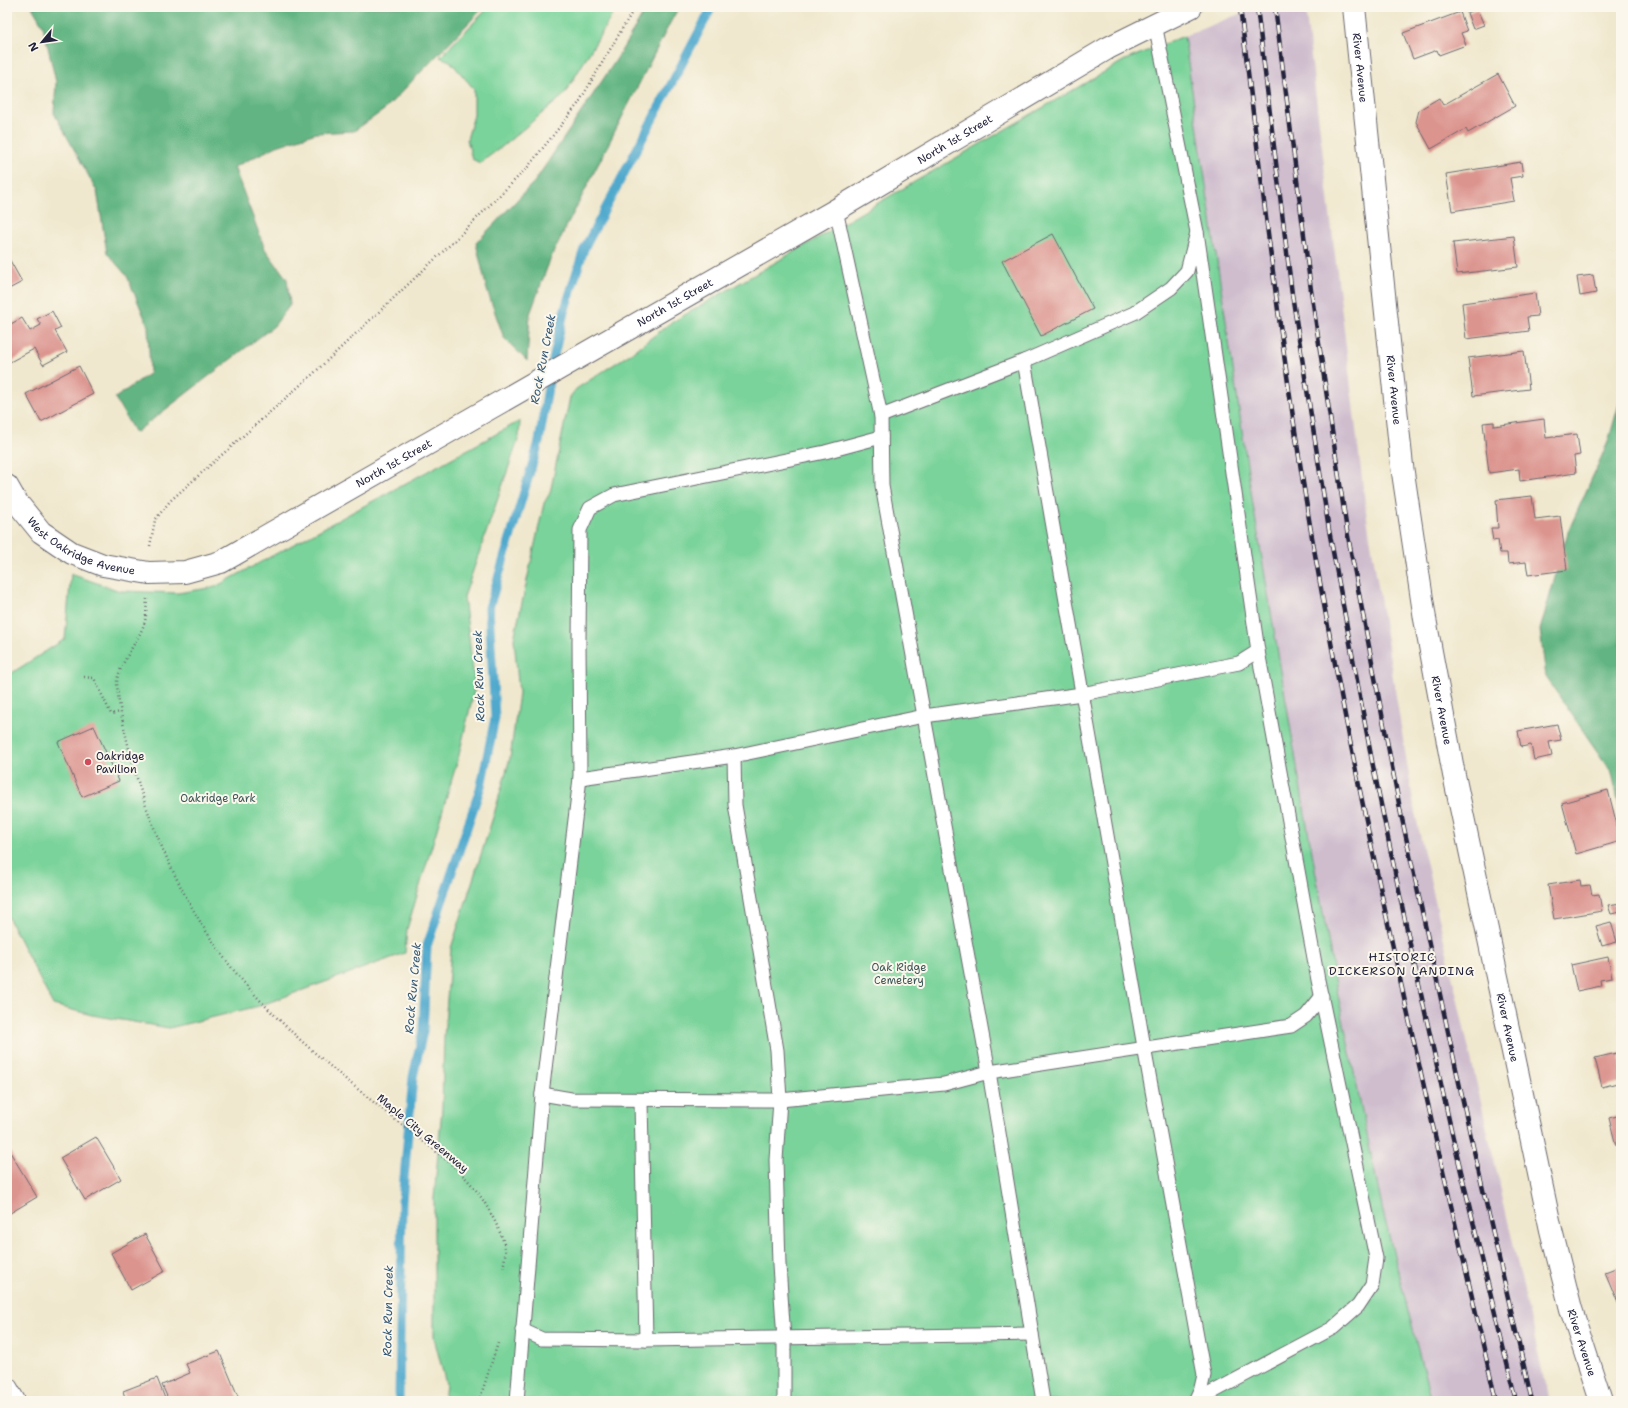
<svg xmlns="http://www.w3.org/2000/svg" width="1628" height="1408" font-family="'Shantell Sans',sans-serif">
  <style>
    .industrial { fill: #cfbdce }
    .green { fill: #79d39a; stroke: #4e7a6a }
    .forest { fill: #62b582; stroke: #426c5e }
    .lines { fill: none; stroke-linecap: round; stroke-linejoin: round }
    .stream { stroke: #50a9cd; stroke-width: 9 }
    .building { fill: #dc948f }
    .lane-casing { stroke: #6a676e; stroke-width: 15 }
    .street-casing { stroke: #6a676e; stroke-width: 24 }
    .path { stroke: #6a676e; stroke-width: 2.5; stroke-dasharray: 1 3; stroke-linecap: butt }
    .lane { stroke: #fff; stroke-width: 13 }
    .street { stroke: #fff; stroke-width: 22 }
    .rail-casing { stroke: #22223b; stroke-width: 4.5 }
    .rail { stroke: #fbf7ec; stroke-width: 3; stroke-dasharray: 9; stroke-linecap: butt }
    .poi-dot { fill: #d1495b; stroke: #fbf7ec; stroke-width: 1.5 }
    .labels { text-anchor: middle; stroke-width: 4; stroke-linejoin: round; paint-order: stroke }
    .street-label { font-size: 11px; fill: #22223b; stroke: #fbf7ec }
    .poi-label { font-size: 11px; fill: #22223b; stroke: #fbf7ec; text-anchor: start }
    .park-label { font-size: 11px; fill: #3c5758; stroke: #fbf7ec }
    .water-label { font-size: 12px; font-style: italic; fill: #345875; stroke: #fbf7ec }
    .neighbourhood-label { font-size: 12px; letter-spacing: 1px; fill: #22223b; stroke: #fbf7ec }
  </style>
  <rect width="100%" height="100%" fill="#fbf7ec"/>
  <filter id="ink" filterUnits="userSpaceOnUse"><feTurbulence type="fractalNoise" baseFrequency=".025" numOctaves="2"/><feDisplacementMap in="SourceGraphic" scale="8" xChannelSelector="R" yChannelSelector="G"/><feConvolveMatrix kernelMatrix="1 2 1 2 8 2 1 2 1" color-interpolation-filters="sRGB"/></filter>
  <filter id="wash" filterUnits="userSpaceOnUse"><feTurbulence type="fractalNoise" baseFrequency=".012" numOctaves="4" result="noise"/><feDisplacementMap in="SourceGraphic" scale="16" xChannelSelector="R" yChannelSelector="G"/><feGaussianBlur stdDeviation="0.9" result="paint"/><feColorMatrix in="noise" values="0 0 0 0 0 0 0 0 0 0 0 0 0 0 0 0 0 1.4 0 .05"/><feComposite in="paint" operator="in"/></filter>
  <g filter="url(#wash)">
    <rect width="100%" height="100%" fill="#f0e8ce"/>
    <polygon class="industrial" points="1257,7 1305,7 1366,512 1415,813 1549,1401 1431,1401 1383,1212 1338,995 1305,814 1253,505 1184,36"/>
    <g class="green">
      <polygon points="489,7 617,7 564,95 503,146 480,163 472,159 467,139 474,115 474,89 450,61 440,57"/>
      <polygon points="1184,36 1253,505 1305,814 1338,995 1383,1212 1431,1401 444,1401 446,1384 434,1338 434,1198 442,1108 444,1037 451,948 494,814 510,758 519,693 514,639 544,503 550,493 570,397 576,389 633,352 669,324 1125,60"/>
      <polygon points="520,421 519,437 464,597 475,687 458,759 407,929 405,953 259,1006 169,1028 92,1015 53,1005 7,915 7,676 65,639 71,574 120,591 178,593 215,587"/>
    </g>
    <g class="forest">
      <polygon points="32,7 484,7 384,110 354,131 316,133 277,146 234,167 265,249 287,279 290,305 274,326 135,433 115,398 150,373 148,326 127,276 107,253 97,191 54,113 56,82 43,26"/>
      <polygon points="647,7 679,7 670,23 551,257 530,314 527,361 504,338 487,290 476,243 535,181 616,60"/>
      <polygon points="1621,397 1621,813 1612,773 1546,677 1540,630 1568,532 1608,442"/>
    </g>
    <g class="lines">
      <polyline class="stream" points="399,1401 402,1201 413,1077 423,1031 427,946 481,786 495,718 489,608 539,442 551,369 564,312 584,249 712,7"/>
    </g>
    <g id="blocks">
      <g class="building">
        <polygon points="1477,9 1484,25 1473,29 1467,13"/>
        <polygon points="1460,12 1467,31 1461,33 1466,45 1439,55 1437,50 1413,59 1403,33"/>
        <polygon points="1498,74 1515,106 1468,133 1466,129 1431,149 1416,122 1419,110 1439,98 1443,105"/>
        <polygon points="1521,162 1523,176 1510,178 1514,201 1452,211 1446,174"/>
        <polygon points="1053,234 1093,309 1041,336 1002,261"/>
        <polygon points="1514,236 1518,267 1457,274 1453,243"/>
        <polygon points="7,255 22,282 7,290"/>
        <polygon points="1593,275 1596,293 1580,296 1577,277"/>
        <polygon points="1535,293 1538,316 1527,317 1529,331 1466,339 1462,303"/>
        <polygon points="52,311 61,328 55,331 67,352 43,365 34,349 10,362 7,357 7,326 22,318 30,331 41,325 37,319"/>
        <polygon points="1524,351 1529,389 1473,396 1468,358"/>
        <polygon points="79,366 93,394 41,422 26,394"/>
        <polygon points="1544,419 1546,438 1577,434 1580,455 1574,456 1576,473 1520,481 1519,469 1489,473 1483,423 1494,422 1494,426"/>
        <polygon points="1532,496 1535,519 1560,516 1567,570 1528,575 1526,562 1508,564 1507,553 1500,553 1498,540 1493,541 1491,528 1498,528 1496,500"/>
        <polygon points="1557,724 1561,740 1549,742 1552,756 1534,760 1531,745 1521,747 1518,731"/>
        <polygon points="94,726 119,781 82,797 58,742"/>
        <polygon points="1608,790 1621,841 1576,854 1562,803"/>
        <polygon points="1580,880 1581,886 1590,885 1592,895 1599,894 1602,911 1554,919 1548,885"/>
        <polygon points="1621,903 1621,912 1611,914 1608,905"/>
        <polygon points="1611,922 1617,942 1602,946 1596,926"/>
        <polygon points="1608,957 1612,978 1600,980 1601,986 1577,991 1571,965"/>
        <polygon points="1621,1052 1621,1082 1602,1087 1595,1058"/>
        <polygon points="1621,1115 1621,1145 1616,1146 1609,1118"/>
        <polygon points="96,1137 121,1179 85,1200 60,1158"/>
        <polygon points="7,1147 37,1197 7,1215"/>
        <polygon points="145,1234 165,1271 131,1290 111,1253"/>
        <polygon points="1621,1266 1621,1308 1620,1308 1605,1272"/>
        <polygon points="219,1351 240,1401 169,1401 162,1385 190,1373 186,1364"/>
        <polygon points="157,1378 166,1401 126,1401 123,1391"/>
      </g>
    </g>
  </g>
  <g filter="url(#ink)">
    <use href="#blocks" fill-opacity="0" stroke="#6a676e" stroke-width="1"/>
    <g class="lines">
      <g class="lane-casing">
        <g id="lane">
          <polyline points="836,210 881,416 882,486 989,1072 1043,1401"/>
          <polyline points="1024,361 1144,1047 1204,1375 1201,1388 1195,1401"/>
          <polyline points="881,416 1024,361 1134,313 1171,288 1187,271 1197,232 1155,24"/>
          <polyline points="734,756 735,805 777,1050 780,1100 776,1160 779,1265 784,1339 784,1401"/>
          <polyline points="580,778 734,756 924,716 1082,694 1239,663 1258,651"/>
          <polyline points="542,1094 571,1099 780,1100 944,1084 989,1072 1291,1026 1306,1016 1322,996"/>
          <polyline points="641,1101 646,1340"/>
          <polyline points="522,1330 542,1339 646,1340 1032,1334"/>
          <polyline points="517,1401 542,1094 580,778 579,642 580,530 590,508 614,495 825,452 881,437"/>
          <polyline points="1196,1401 1333,1328 1358,1306 1372,1285 1376,1258 1318,980 1258,651 1197,232"/>
        </g>
      </g>
      <g class="street-casing">
        <g id="street">
          <path id="s1" d="M1354 7 1402 466 1425 619 1454 775 1551 1230 1571 1309 1601 1401"/>
          <path id="s2" d="M7 486 15 500 41 532 72 553 103 565 149 573 185 572 221 562 836 210 1108 48 1191 7"/>
          <polyline points="7,1389 14,1401"/>
        </g>
      </g>
      <g class="path">
        <polyline points="150,546 155,520 170,501 314,373 450,245 527,168 578,104 635,7"/>
        <path d="M147 599C146 607 147 617 144 624 139 640 117 667 117 683 118 701 122 719 126 736 143 814 180 899 228 963 274 1022 334 1070 392 1117 420 1140 453 1161 476 1190 486 1203 502 1232 505 1248 506 1254 504 1262 503 1269"/>
        <polyline points="84,677 94,678 111,714 121,712"/>
        <polyline points="479,1401 498,1343"/>
      </g>
      <use href="#lane" class="lane"/>
      <use href="#street" class="street"/>
      <g class="rail-casing">
        <g id="rail">
          <path d="M1240 7C1262 184 1282 361 1312 537 1362 827 1430 1114 1496 1401"/>
          <polyline points="1257,7 1292,294 1329,530 1372,761 1411,949 1453,1138 1516,1401"/>
          <polyline points="1275,7 1311,290 1347,531 1401,814 1471,1138 1532,1401"/>
        </g>
      </g>
      <use href="#rail" class="rail"/>
    </g>
  </g>
  <circle class="poi-dot" cx="88" cy="762" r="4"/>
  <g class="labels">
    <g class="street-label">
      <text dy="4" stroke="none"><textPath href="#s1" startOffset="61">River Avenue</textPath></text>
      <text dy="4" stroke="none"><textPath href="#s2" startOffset="1095">North 1st Street</textPath></text>
      <text dy="4" stroke="none"><textPath href="#s2" startOffset="771">North 1st Street</textPath></text>
      <text dy="4" stroke="none"><textPath href="#s1" startOffset="385">River Avenue</textPath></text>
      <text dy="4" stroke="none"><textPath href="#s2" startOffset="447">North 1st Street</textPath></text>
      <text dy="4" stroke="none"><textPath href="#s2" startOffset="100">West Oakridge Avenue</textPath></text>
      <text dy="4" stroke="none"><textPath href="#s1" startOffset="709">River Avenue</textPath></text>
      <text dy="4" stroke="none"><textPath href="#s1" startOffset="1033">River Avenue</textPath></text>
      <text transform="translate(423 1133) rotate(40)" y="4">Maple City Greenway</text>
      <text dy="4" stroke="none"><textPath href="#s1" startOffset="1357">River Avenue</textPath></text>
    </g>
    <g class="poi-label">
      <text x="96" y="760">Oakridge<tspan x="96" dy="13">Pavilion</tspan></text>
    </g>
    <g class="park-label">
      <text x="218" y="802">Oakridge Park</text>
      <text x="899" y="971">Oak Ridge<tspan x="899" dy="13">Cemetery</tspan></text>
    </g>
    <g class="water-label">
      <text transform="translate(543 359) rotate(-79)" y="4">Rock Run Creek</text>
      <text transform="translate(479 676) rotate(-92)" y="4">Rock Run Creek</text>
      <text transform="translate(413 988) rotate(-85)" y="4">Rock Run Creek</text>
      <text transform="translate(388 1311) rotate(-89)" y="4">Rock Run Creek</text>
    </g>
    <g class="neighbourhood-label">
      <text x="1402" y="961">HISTORIC<tspan x="1402" dy="14">DICKERSON LANDING</tspan></text>
    </g>
  </g>
  <rect width="1628" height="1408" fill="none" stroke="#fbf7ec" stroke-width="24"/>
  <g transform="translate(42 42) rotate(241)" stroke="#fbf7ec" stroke-width="3" paint-order="stroke">
  <path d="M0-3L7 15L0 10L-7 15Z" fill="#22223b"/>
  <text y="-6" font-size="11" font-weight="bold" text-anchor="middle" fill="#22223b">N</text>
  </g>
</svg>
